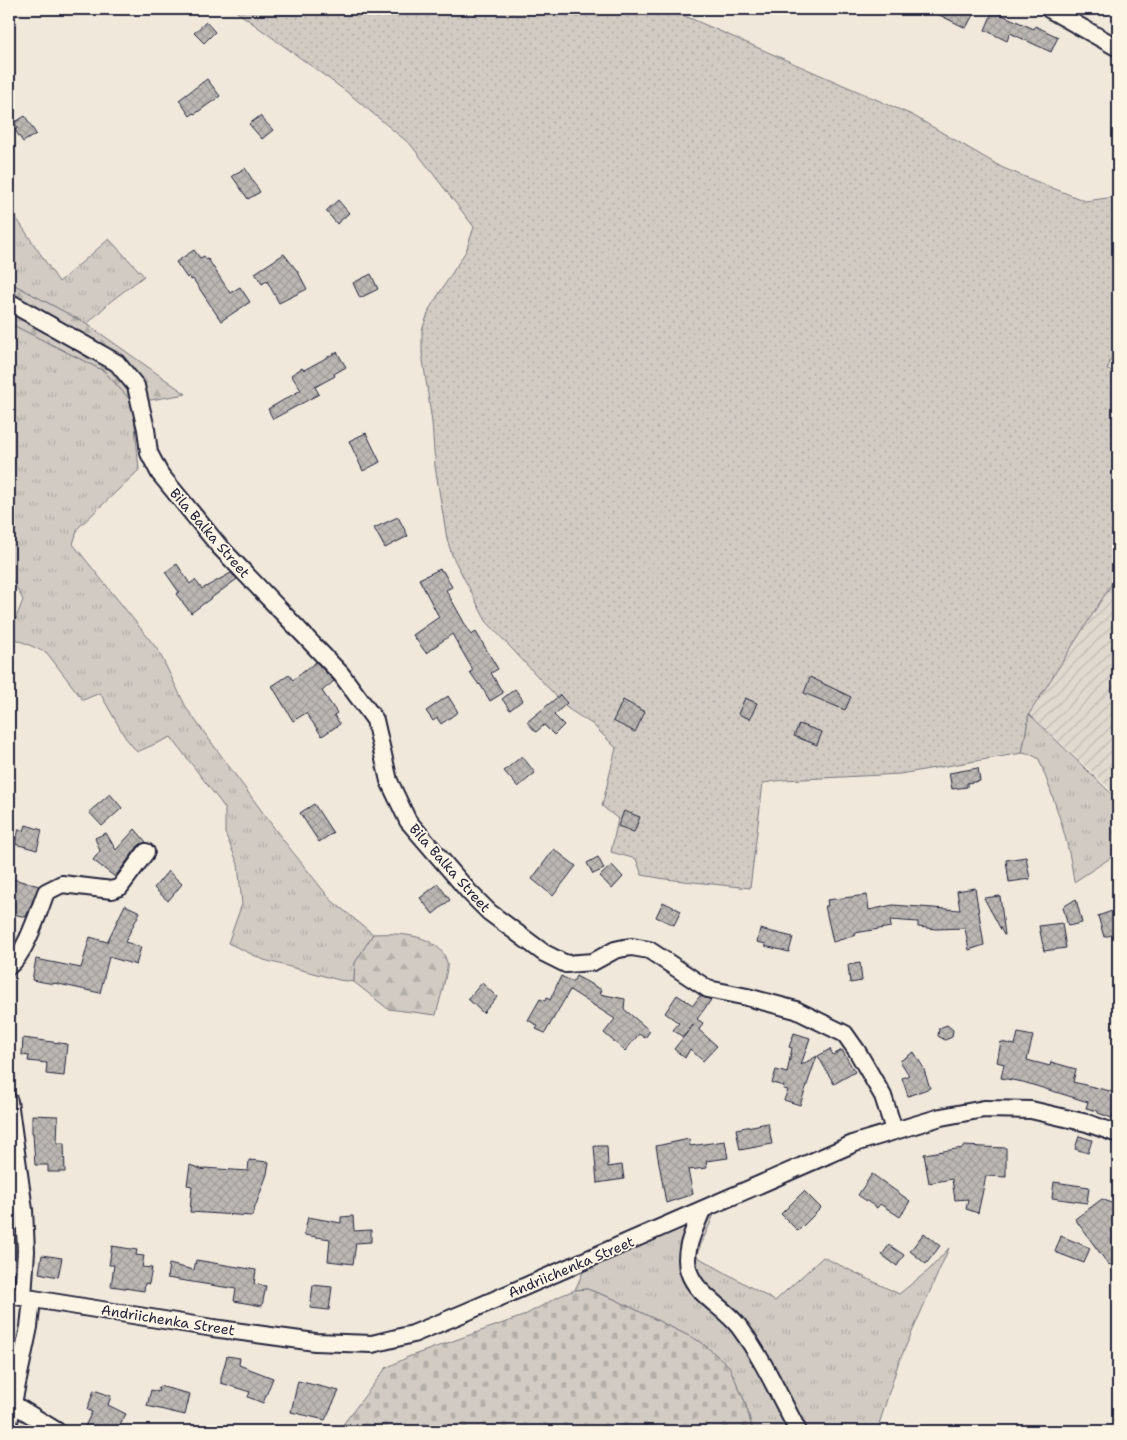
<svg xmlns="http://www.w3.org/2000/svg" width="1127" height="1440" font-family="'Shantell Sans',sans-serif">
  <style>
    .industrial { fill: url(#industrial-furrows) }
    .grass { fill: url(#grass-tufts); stroke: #7a767f }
    .forest { fill: url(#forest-firs); stroke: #7a767f }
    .cemetery { fill: url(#cemetery-stones); stroke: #7a767f }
    .park { fill: url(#park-dots); stroke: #7a767f }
    .building { fill: url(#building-cross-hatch); stroke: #22223b }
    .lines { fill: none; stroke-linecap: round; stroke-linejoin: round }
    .minor-casing { stroke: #22223b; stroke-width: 20 }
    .minor { stroke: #fcf5e5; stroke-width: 16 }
    .labels { text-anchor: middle; stroke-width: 4; stroke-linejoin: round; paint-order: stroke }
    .street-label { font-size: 14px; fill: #22223b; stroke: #fcf5e5 }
  </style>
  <defs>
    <pattern id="industrial-furrows" width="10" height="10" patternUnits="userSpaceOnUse" patternTransform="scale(1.25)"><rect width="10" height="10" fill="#e0d9cf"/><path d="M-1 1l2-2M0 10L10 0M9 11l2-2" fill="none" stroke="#c0bab3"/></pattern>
    <pattern id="grass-tufts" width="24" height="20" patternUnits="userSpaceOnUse" patternTransform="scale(1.25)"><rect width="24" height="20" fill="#d1cbc3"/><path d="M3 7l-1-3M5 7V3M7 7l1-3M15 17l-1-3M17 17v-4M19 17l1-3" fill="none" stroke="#b3aea8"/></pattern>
    <pattern id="forest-firs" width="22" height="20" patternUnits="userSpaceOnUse" patternTransform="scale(1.25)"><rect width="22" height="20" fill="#d1cbc3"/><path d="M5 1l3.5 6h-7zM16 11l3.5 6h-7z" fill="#b3aea8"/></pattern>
    <pattern id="cemetery-stones" width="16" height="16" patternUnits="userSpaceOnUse" patternTransform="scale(1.25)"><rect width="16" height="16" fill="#d1cbc3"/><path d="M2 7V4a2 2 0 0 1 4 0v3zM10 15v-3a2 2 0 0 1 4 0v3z" fill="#b3aea8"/></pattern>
    <pattern id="park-dots" width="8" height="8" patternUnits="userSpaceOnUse" patternTransform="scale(1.25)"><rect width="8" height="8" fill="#d1cbc3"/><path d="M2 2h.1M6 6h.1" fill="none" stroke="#b3aea8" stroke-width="1.8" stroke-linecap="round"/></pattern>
    <pattern id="building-cross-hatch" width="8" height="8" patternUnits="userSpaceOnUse" patternTransform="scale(1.25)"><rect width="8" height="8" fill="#bcb7b3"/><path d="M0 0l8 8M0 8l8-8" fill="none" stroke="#a19d9b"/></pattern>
  </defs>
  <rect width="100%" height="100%" fill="#efe8db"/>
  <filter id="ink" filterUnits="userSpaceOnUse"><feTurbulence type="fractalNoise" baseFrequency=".02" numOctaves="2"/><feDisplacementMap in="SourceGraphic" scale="10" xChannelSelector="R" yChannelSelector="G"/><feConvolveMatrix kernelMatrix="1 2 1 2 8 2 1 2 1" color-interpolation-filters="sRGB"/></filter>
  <g filter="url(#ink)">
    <polygon class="industrial" points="1118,574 1118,796 1029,714"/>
    <g class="grass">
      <polygon points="9,207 59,282 109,239 144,276 111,301 87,324 9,282"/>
      <polygon points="9,323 104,371 133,403 139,470 78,528 73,544 158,650 187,709 280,836 331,900 373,934 355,963 354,982 339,980 264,960 228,943 242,904 238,864 225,833 225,808 171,737 137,752 125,737 100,693 83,700 47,653 9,636 23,600 9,573"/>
      <path d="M1029 714 1118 800V853L1074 882C1069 839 1054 800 1039 759L1032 755 1022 753Z"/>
      <polygon points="715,1212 696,1256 775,1301 823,1257 899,1294 929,1270 949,1248 898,1364 877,1431 753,1431 745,1402 729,1367 701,1342 614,1299 587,1289 575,1290 583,1272"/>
    </g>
    <g class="forest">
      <polygon points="9,282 87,324 186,394 133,403 104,371 9,323"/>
      <path d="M373 934C397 933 439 933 447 962 449 969 438 1006 436 1015L388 1009 354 982 355 963Z"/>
    </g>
    <polygon class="cemetery" points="587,1289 614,1299 701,1342 729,1366 745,1402 753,1431 338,1431 386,1368 408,1357 523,1316 560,1296 575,1290"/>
    <polygon class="park" points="233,9 669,9 912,115 1003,168 1085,201 1115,197 1118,198 1118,339 1107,370 1118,372 1118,574 1029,714 1022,753 900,774 784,780 763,783 750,888 665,879 642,875 636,859 611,852 618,819 602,806 616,748 592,724 567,708 486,621 452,555 447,539 435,466 432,422 422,353 422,330 430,308 466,251 474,227 411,145 347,92"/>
    <g class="building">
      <polygon points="927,9 961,9 973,15 966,28"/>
      <polygon points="993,11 1034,29 1035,26 1058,37 1051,52 1010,33 1007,41 985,30"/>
      <polygon points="206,22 215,32 204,43 194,33"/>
      <polygon points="207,79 220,96 195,114 194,113 190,116 179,100"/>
      <polygon points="25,116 36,134 23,142 15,130 18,128 14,123"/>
      <polygon points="260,116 273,130 262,139 249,124"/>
      <polygon points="245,168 260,192 248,199 232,176"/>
      <polygon points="338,200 349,213 337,224 326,211"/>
      <polygon points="194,250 200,258 204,256 207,260 208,259 230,293 240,287 250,302 221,321 193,279 191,280 189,276 187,278 176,262"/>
      <polygon points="284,254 298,272 307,289 279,303 267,281 262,284 255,273"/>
      <polygon points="371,274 378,289 360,298 353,283"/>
      <polygon points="337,352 346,367 334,374 335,376 315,387 319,394 273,419 268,409 301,390 291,375 302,368 304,370"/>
      <polygon points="366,433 380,462 363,471 349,441"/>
      <polygon points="398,517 408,536 385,548 374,528"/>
      <polygon points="177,564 190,584 195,580 202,589 231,573 237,579 191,613 176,594 179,592 165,572"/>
      <polygon points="440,569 442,571 443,571 452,587 446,590 471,635 476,632 498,669 491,673 503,693 490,701 480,684 479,685 470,672 473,670 452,634 426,653 413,635 439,617 419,579"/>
      <polygon points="316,662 334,681 322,691 337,713 334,715 340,724 322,736 306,713 293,721 272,686 289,675 293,680"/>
      <polygon points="810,677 851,697 845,710 804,693"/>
      <polygon points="515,689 523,700 510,710 502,699"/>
      <polygon points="560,695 567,703 554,715 564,725 554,735 544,725 536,732 527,722"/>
      <polygon points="448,696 458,712 441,724 437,718 433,721 426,711"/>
      <polygon points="745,698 757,703 750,719 738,714"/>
      <polygon points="623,700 645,712 635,732 613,721"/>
      <polygon points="799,724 822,732 817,745 794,736"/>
      <polygon points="522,756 535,773 518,787 504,771"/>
      <polygon points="978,768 980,781 967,783 967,787 952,789 949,773"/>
      <polygon points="110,794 122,808 102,826 89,812"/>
      <polygon points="314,804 333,833 319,842 300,813"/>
      <polygon points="624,811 640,817 634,832 618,826"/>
      <polygon points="26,825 42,830 37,850 15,844 19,829 24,831"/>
      <polygon points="135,829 146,842 138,846 115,877 93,860 100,851 95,838 106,833 116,850"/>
      <polygon points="554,849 576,866 553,896 532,879"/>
      <polygon points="598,857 604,869 593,874 587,863"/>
      <polygon points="1026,857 1030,879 1009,882 1006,860"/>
      <polygon points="612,865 623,877 612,889 600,876"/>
      <polygon points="168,871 182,884 168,901 154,888"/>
      <polygon points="9,878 39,886 26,917 9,913"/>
      <polygon points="438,884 450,900 433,914 420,898"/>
      <polygon points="975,888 984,945 969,950 965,928 936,929 918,927 918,922 890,920 891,927 855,933 856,935 833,942 825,906 828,906 827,900 867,895 869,910 893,905 960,910 957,891"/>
      <polygon points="1000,896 1005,935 1004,935 984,898"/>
      <polygon points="1076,899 1082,923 1068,926 1063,907"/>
      <polygon points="663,902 681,911 674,925 656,917"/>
      <polygon points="125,905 140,912 125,942 141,947 136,965 109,957 100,993 54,983 54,984 32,980 36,959 81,968 90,937 107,942"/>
      <polygon points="1112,911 1118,933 1104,937 1098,916"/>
      <polygon points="1062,923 1066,948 1044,951 1039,926"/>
      <polygon points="760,929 793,937 789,952 765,946 766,944 757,942"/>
      <polygon points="860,963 862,981 850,983 848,965"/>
      <polygon points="561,976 573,982 576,976 602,990 600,994 625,999 624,1009 650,1031 645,1038 639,1034 625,1051 604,1033 615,1019 570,990 545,1033 536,1029 538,1026 528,1020 540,999 545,1001 547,998 550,1000"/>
      <polygon points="482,983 497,997 483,1013 468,999"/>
      <polygon points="677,995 693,1005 700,996 711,1000 697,1019 703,1023 699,1030 717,1046 703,1061 690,1049 685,1058 674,1049 694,1024 683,1037 673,1030 679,1023 665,1013"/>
      <polygon points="947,1025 953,1030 952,1037 945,1040 938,1036 939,1028"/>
      <polygon points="794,1033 810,1038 801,1065 817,1056 800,1105 784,1100 788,1090 783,1089 784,1086 772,1083 776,1070 787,1073 792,1048 789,1047"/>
      <polygon points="1018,1033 1033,1036 1027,1060 1050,1066 1051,1062 1076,1069 1073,1082 1118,1093 1118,1109 1116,1108 1112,1118 1098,1113 1098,1111 1086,1108 1088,1102 1023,1082 1001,1078 1004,1064 997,1062 1001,1042 1015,1045"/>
      <polygon points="23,1038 67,1044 64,1076 46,1074 47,1063 28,1061 29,1056 22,1055"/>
      <polygon points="830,1049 833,1055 842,1050 855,1072 834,1084 818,1056"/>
      <polygon points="914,1052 923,1067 930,1088 908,1096 902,1078 909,1075 900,1061"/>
      <polygon points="32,1115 58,1116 57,1143 64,1143 65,1172 48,1172 48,1165 35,1165 33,1133 32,1133"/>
      <polygon points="768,1123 772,1144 740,1150 736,1129"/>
      <polygon points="1079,1136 1092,1140 1088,1153 1075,1149"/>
      <polygon points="689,1139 690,1146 725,1141 728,1158 706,1161 707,1168 688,1170 693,1194 666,1203 656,1146"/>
      <polygon points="594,1146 607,1146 608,1167 622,1165 624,1179 597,1183"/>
      <polygon points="963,1146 1006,1148 1006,1177 986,1176 978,1213 966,1209 968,1199 955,1200 952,1179 929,1183 924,1154 963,1148"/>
      <polygon points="249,1160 269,1162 267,1174 252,1216 190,1212 192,1186 187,1185 190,1165 204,1170 204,1168 248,1171"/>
      <polygon points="872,1174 910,1201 900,1217 880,1204 877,1208 858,1195"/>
      <polygon points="1054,1182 1089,1187 1087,1203 1052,1198"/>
      <polygon points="804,1191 821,1208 798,1231 781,1214"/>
      <polygon points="1102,1199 1118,1206 1118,1267 1108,1264 1075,1219"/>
      <polygon points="353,1216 354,1231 371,1230 371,1242 356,1243 353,1264 328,1261 330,1239 304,1235 308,1217 341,1223 341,1217"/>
      <polygon points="924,1233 940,1246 926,1264 910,1251"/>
      <polygon points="1061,1236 1090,1248 1084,1263 1055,1252"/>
      <polygon points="889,1245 904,1255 897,1266 882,1255"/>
      <polygon points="112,1246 137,1250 136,1255 144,1256 142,1267 152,1268 149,1284 145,1283 144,1291 111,1286 114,1265 109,1265"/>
      <polygon points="42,1255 62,1258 58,1277 39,1273"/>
      <polygon points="196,1260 256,1270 254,1284 266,1286 262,1306 234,1301 236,1289 167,1278 169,1264 194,1270"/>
      <polygon points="313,1285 332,1287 329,1310 310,1308"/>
      <polygon points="227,1356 240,1358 239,1365 273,1378 263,1403 248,1397 250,1392 221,1383 221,1378"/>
      <polygon points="298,1381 339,1391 325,1420 291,1412"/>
      <polygon points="159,1386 190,1394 185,1415 147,1406 151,1390 158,1392"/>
      <polygon points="94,1390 111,1396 108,1405 126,1414 117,1431 91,1431 84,1428 92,1412 87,1410"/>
    </g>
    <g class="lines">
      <g class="minor-casing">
        <g id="minor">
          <polyline points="1049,9 1118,48"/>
          <polyline points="9,302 117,363 136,386 146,429 149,453 160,474 219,546 341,674 375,720 389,781 408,821 469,892 489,912 544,953 566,964 593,962 615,950 624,948 632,947 649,950 708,989 747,997 796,1010 845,1034 857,1051 883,1096 894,1130"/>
          <path d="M9 966C26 953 38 913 46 892L62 884 112 890 120 887 146 852"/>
          <polyline points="9,1101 24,1210 26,1251 23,1297"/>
          <path d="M702 1210C695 1229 682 1251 689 1272 697 1296 726 1308 740 1328 763 1359 780 1397 798 1431"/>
          <polyline points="9,1295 213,1328 315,1342 372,1344 413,1334 464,1313 855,1143 941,1117 984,1109 1031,1110 1087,1123 1118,1134"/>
          <polyline points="13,1404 57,1431"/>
          <polyline points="9,1422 29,1327 32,1299"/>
        </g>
      </g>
      <use href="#minor" class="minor"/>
    </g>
  </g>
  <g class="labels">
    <g class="street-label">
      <text transform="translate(210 533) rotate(49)" y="5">Bila Balka Street</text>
      <text transform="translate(450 868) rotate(48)" y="5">Bila Balka Street</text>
      <text transform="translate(571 1267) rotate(-23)" y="5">Andriichenka Street</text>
      <text transform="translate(168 1320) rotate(9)" y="5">Andriichenka Street</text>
    </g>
  </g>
  <rect width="1127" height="1440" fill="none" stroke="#fcf5e5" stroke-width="30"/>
  <rect x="15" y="15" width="1097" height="1410" fill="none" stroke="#22223b" stroke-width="2" filter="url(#ink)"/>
</svg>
